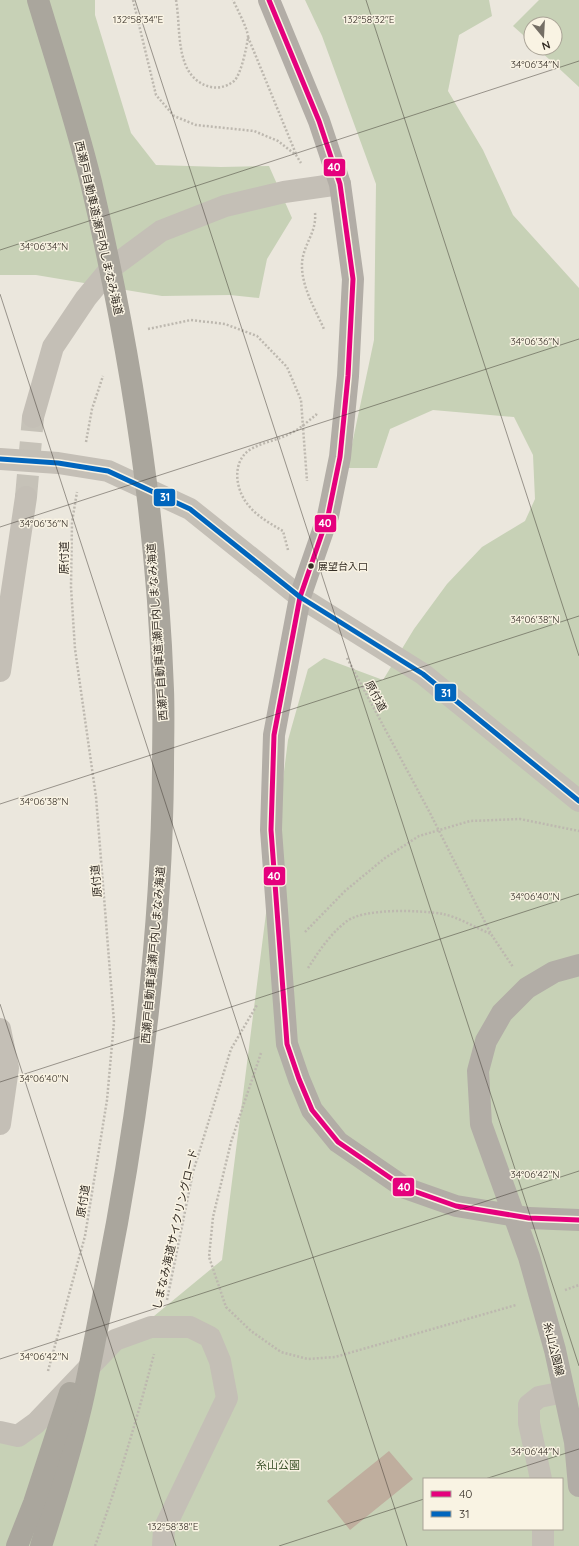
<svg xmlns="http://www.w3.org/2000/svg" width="579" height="1546" font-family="Quicksand,'Noto Sans JP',sans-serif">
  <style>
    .green { fill: #c7d1b6; fill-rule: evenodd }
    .building { fill: #bfae9e }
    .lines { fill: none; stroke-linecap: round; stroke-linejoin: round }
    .minor-tunnel { stroke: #c6c2b8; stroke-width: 22; stroke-dasharray: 22 11; stroke-linecap: butt }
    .path { stroke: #bdb8af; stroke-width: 2.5; stroke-dasharray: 2 2; stroke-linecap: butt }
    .minor { stroke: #c4bfb6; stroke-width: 22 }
    .major { stroke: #b2ada6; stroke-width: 22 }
    .highway { stroke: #aaa69d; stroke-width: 22 }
    .bus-1-casing { stroke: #f9f3e3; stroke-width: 8 }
    .bus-2-casing { stroke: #f9f3e3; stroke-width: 8 }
    .bus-1 { stroke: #e5007d; stroke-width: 5 }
    .bus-2 { stroke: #0065bd; stroke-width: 5 }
    .ticks { fill: none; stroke: #342d25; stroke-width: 1; stroke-opacity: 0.45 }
    .bus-dot { fill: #342d25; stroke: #f9f3e3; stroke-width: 1.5 }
    .labels { text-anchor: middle; stroke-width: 3; stroke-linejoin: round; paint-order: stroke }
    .bus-label { font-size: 10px; fill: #342d25; stroke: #f9f3e3; text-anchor: start }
    .street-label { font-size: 11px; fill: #342d25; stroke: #f9f3e3 }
    .park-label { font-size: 11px; fill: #3b5229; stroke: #f9f3e3 }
    .ticks-label { font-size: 10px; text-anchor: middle; fill: #342d25; stroke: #f9f3e3; stroke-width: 3; stroke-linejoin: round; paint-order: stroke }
    .line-badge { stroke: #f9f3e3; stroke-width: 1.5 }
    .badge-label { font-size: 11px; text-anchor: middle; font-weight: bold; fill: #fff }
  </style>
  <rect width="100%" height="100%" fill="#ebe7dd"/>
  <g class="green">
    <polygon points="0,0 95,0 95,15 131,133 156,165 221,167 269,166 292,218 267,259 259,298 230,295 162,296 36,275 0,275"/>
    <path d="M305 0H489L492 16 459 35 448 91 483 150 513 215 579 288V1546H0V1443L222 1260 288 740 308 669 324 658 383 680 414 629 447 584 482 547 525 521 535 499 533 455 514 417 433 410 390 429 377 468H347L374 340 376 184 322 36ZM424 1479H562V1529H424Z"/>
    <polygon points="539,0 579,0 579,87 537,48 555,48 555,24 531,24 531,42 513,26"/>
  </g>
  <polygon class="building" points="389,1451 413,1479 350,1530 327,1501"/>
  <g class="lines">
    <polyline class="minor-tunnel" points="26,497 33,417"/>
    <g class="path">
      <polyline points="133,0 156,95 174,116 196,125 254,131 278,141 296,155 301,163"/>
      <path d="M176 0C180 22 177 50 188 70 197 86 218 94 234 81 241 75 247 46 248 37 248 29 237 9 233 0"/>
      <polyline points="248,37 296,154"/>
      <path d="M315 213C317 232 303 245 302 263 301 286 315 309 324 329"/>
      <polyline points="148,329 191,320 225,324 257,336 287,367 301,400 307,481"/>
      <polyline points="86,442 92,409 103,376"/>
      <path d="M288 550 283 531C271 524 258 517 249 506 235 490 231 461 251 449 263 442 279 440 291 433 300 429 308 421 316 415L317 412"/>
      <polyline points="347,658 430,813 491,934 513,967"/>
      <polyline points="305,932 345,891 385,858 419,836 470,821 520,819 579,831"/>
      <path d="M308 968C319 951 330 934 347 921 365 908 420 910 443 914 458 917 476 928 491 934"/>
      <polyline points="261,1053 231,1142 213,1217 209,1257 226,1307 251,1331 281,1352 308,1359 335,1357 516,1305"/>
      <polyline points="565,1290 579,1285"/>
      <polyline points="167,1300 193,1172 231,1049 257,1005"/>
      <polyline points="48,1371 85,1236 107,1100 114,1022 96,797 75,649 71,587 72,522 77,492"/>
      <path d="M95 1546C118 1483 137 1419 154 1354"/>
    </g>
    <g class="minor">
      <polyline points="33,417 53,347 86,298 111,268 161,231 225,206 284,192 340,184"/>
      <polyline points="0,459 58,463 108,471 190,509 300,597 423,674 579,801"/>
      <polyline points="0,671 26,497"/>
      <polyline points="0,1029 8,1068 0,1124"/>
      <polyline points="0,1432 18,1436 36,1423 115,1340 151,1327 190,1327 210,1337 220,1361 227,1398 164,1529 163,1546"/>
      <polyline points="541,1479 529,1423 529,1405 539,1397 564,1392"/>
      <polyline points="543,1529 543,1546"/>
    </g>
    <g class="major">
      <polyline points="269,0 319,121 340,184 353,279 348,376 340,457 328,516 300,597 274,735 271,830 287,1044 299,1079 312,1110 338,1142 405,1188 456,1206 529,1218 579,1220"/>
      <polyline points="579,965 554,972 527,988 502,1013 486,1041 478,1071 481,1124 529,1257 555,1350 575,1442 579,1486"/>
    </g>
    <g class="highway">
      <path d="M38 0C56 60 76 121 91 182 130 348 157 519 163 690 164 716 163 742 163 769 162 923 144 1072 117 1223 106 1280 96 1338 84 1394 73 1445 57 1496 41 1546"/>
      <polyline points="17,1546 34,1503 70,1393"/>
    </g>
    <g class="bus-1-casing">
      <polyline id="bus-1" points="269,0 319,121 340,184 353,279 348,376 340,457 328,516 300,597 274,735 271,830 287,1044 299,1079 312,1110 338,1142 405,1188 456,1206 529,1218 579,1220"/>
    </g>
    <g class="bus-2-casing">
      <polyline id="bus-2" points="0,459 58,463 108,471 190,509 300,597 423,674 579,801"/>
    </g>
    <use href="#bus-1" class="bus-1"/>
    <use href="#bus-2" class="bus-2"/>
  </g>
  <path class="ticks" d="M135 0 579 1366M366 0 579 656M0 250 579 61M0 294 407 1546M0 527 579 339M0 804 579 616M0 1004 176 1546M0 1082 579 894M0 1359 579 1171M485 1479 579 1449M279 1546 424 1499"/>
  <circle class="bus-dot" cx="311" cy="566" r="3.5"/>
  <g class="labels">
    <g class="bus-label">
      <text x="318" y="570">展望台入口</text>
    </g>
    <g class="street-label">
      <text transform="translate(99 228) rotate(77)" y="4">西瀬戸自動車道;瀬戸内しまなみ海道</text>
      <text transform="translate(64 558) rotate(-90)" y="4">原付道</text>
      <text transform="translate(157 632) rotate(-94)" y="4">西瀬戸自動車道;瀬戸内しまなみ海道</text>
      <text transform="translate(376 696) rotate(62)" y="4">原付道</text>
      <text transform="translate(96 881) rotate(-95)" y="4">原付道</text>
      <text transform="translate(153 955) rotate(-85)" y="4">西瀬戸自動車道;瀬戸内しまなみ海道</text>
      <text transform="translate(83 1201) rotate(-81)" y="4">原付道</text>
      <text transform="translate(175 1229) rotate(-77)" y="4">しまなみ海道サイクリングロード</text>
      <text transform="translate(554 1349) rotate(76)" y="4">糸山公園線</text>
    </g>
    <g class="park-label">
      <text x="278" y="1469">糸山公園</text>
    </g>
  </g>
  <g class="ticks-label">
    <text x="138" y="23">132°58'34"E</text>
    <text x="369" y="23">132°58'32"E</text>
    <text x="535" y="68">34°06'34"N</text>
    <text x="44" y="250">34°06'34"N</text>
    <text x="535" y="345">34°06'36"N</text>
    <text x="44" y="527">34°06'36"N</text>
    <text x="535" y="623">34°06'38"N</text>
    <text x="44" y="805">34°06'38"N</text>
    <text x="535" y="900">34°06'40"N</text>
    <text x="44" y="1082">34°06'40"N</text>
    <text x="535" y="1178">34°06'42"N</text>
    <text x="44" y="1360">34°06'42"N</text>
    <text x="535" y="1455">34°06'44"N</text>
    <text x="173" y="1530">132°58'38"E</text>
  </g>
  <g class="line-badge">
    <rect x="323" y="158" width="23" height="19" rx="4" fill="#e5007d"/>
    <rect x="153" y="488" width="23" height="19" rx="4" fill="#0065bd"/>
    <rect x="314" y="514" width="23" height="19" rx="4" fill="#e5007d"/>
    <rect x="434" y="683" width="23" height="19" rx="4" fill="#0065bd"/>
    <rect x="263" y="866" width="23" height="20" rx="4" fill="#e5007d"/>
    <rect x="392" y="1177" width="23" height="20" rx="4" fill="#e5007d"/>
  </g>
  <g class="badge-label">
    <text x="334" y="171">40</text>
    <text x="165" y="501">31</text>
    <text x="325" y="527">40</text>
    <text x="446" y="697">31</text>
    <text x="274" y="880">40</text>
    <text x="404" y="1191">40</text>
  </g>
  <rect x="423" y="1478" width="140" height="52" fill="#f9f3e3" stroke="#aaa497"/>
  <rect x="431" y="1491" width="20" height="6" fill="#e5007d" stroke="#aaa497"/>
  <text x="459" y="1498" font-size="12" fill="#342d25">40</text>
  <rect x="431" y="1511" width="20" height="6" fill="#0065bd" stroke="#aaa497"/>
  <text x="459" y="1518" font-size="12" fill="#342d25">31</text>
  <g transform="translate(543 36) rotate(162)"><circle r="19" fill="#f9f3e3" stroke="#aaa497"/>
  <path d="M0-3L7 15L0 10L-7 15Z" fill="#746e65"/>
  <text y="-6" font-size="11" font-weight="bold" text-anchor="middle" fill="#342d25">N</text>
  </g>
</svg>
